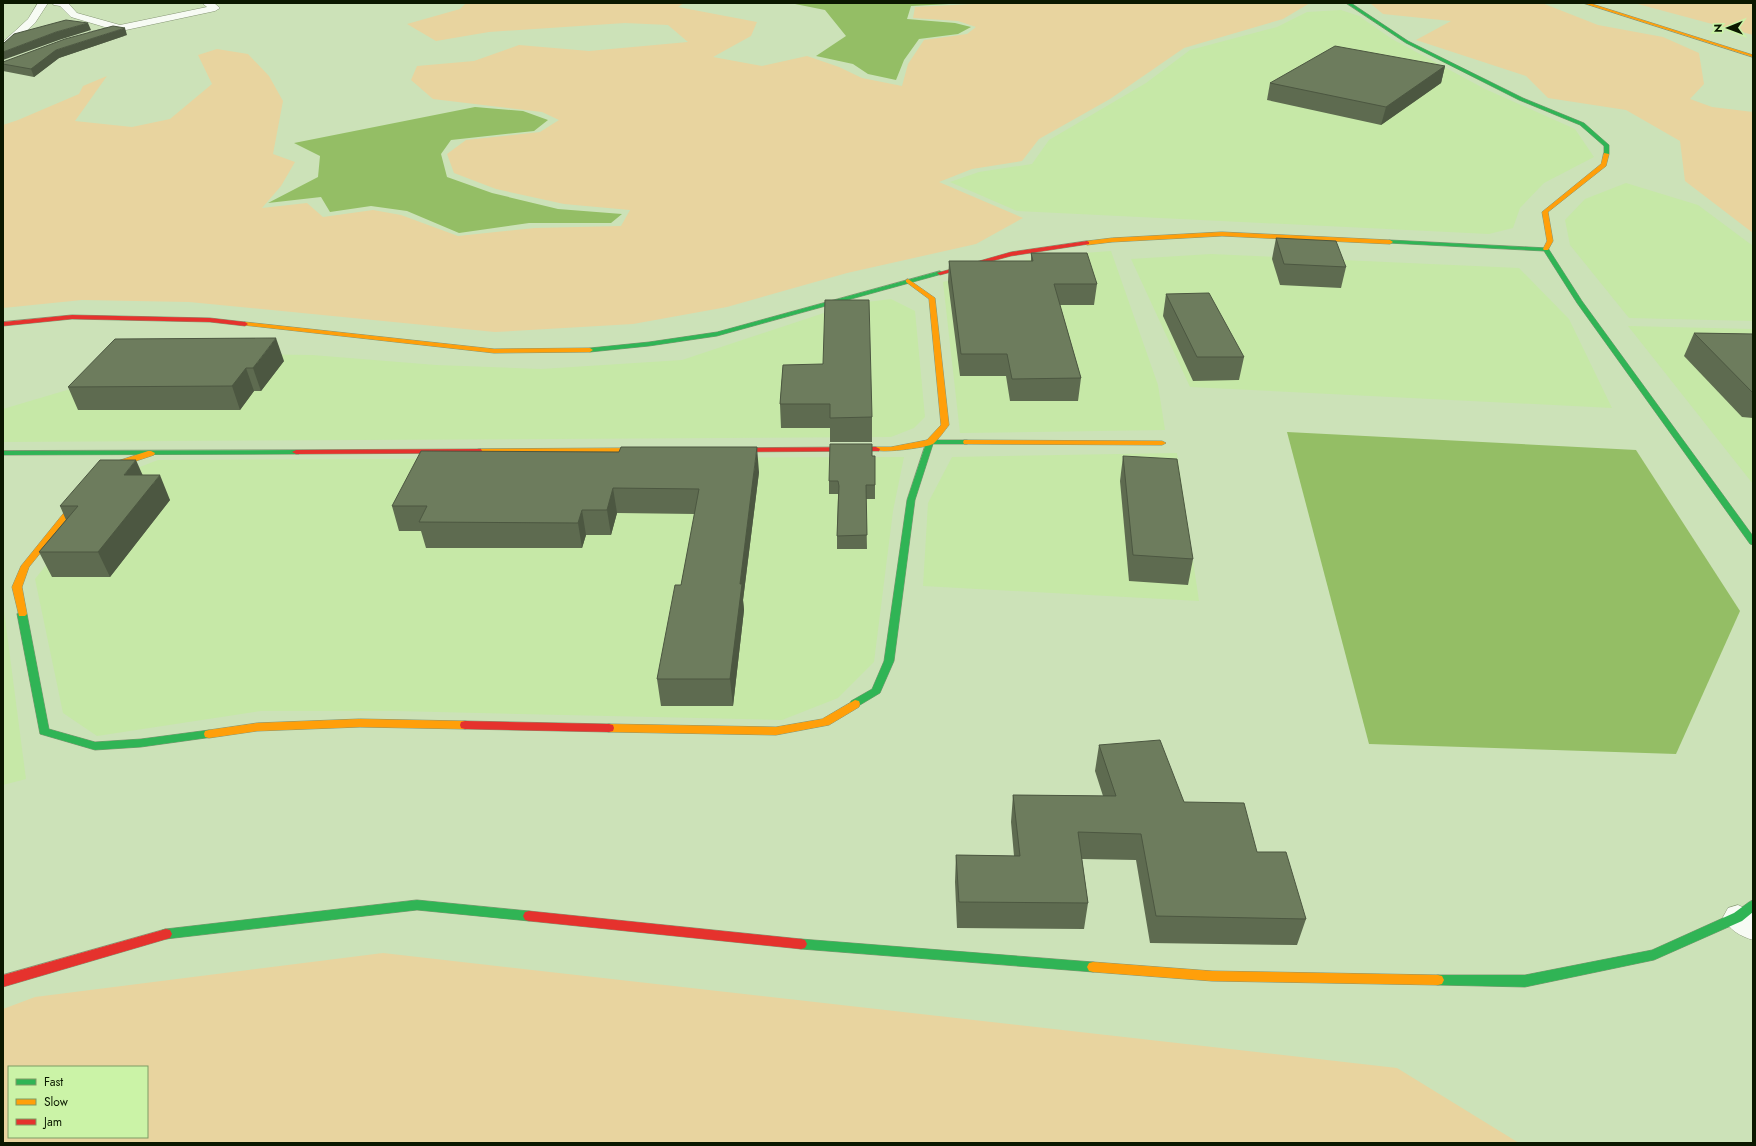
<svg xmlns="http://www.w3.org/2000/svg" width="1756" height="1146" font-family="Jost,sans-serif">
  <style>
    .built { fill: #c6e8a7 }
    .green { fill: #e8d49f; fill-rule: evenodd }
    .water { fill: #94be65 }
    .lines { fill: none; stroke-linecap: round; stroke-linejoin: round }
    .street-casing { stroke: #869675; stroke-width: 1 }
    .fast-casing { stroke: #869675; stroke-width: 1 }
    .slow-casing { stroke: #869675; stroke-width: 1 }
    .jam-casing { stroke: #869675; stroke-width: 1 }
    .street { fill: #f7fbf4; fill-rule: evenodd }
    .fast { fill: #30b455; fill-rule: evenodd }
    .slow { fill: #ff9f0a; fill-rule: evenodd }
    .jam { fill: #e5322d; fill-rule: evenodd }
    .wall { fill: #5e6b50 }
    .shaded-wall { fill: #4c5741 }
    .building { fill: #6d7c5d; stroke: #4c5741 }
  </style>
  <rect width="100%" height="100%" fill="#cce2b8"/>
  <g class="built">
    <polygon points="1341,10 1359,16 1392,39 1485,89 1575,129 1594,157 1544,183 1520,208 1513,228 1489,234 1017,211 950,182 979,172 1032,164 1049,140 1146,83 1190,50 1277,27 1307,12"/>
    <polygon points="1626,183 1698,205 1753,246 1753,321 1629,318 1570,245 1565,220 1585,199"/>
    <polygon points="1111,251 1158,385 1165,430 960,433 943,282 1006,264 1057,255"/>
    <polygon points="1211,254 1519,268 1569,319 1612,408 1190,387 1131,259"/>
    <polygon points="891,299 915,311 925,417 914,428 891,437 3,442 3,409 84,385 128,353 312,355 436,365 541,369 682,360 851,304"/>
    <polygon points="1628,326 1753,329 1753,484"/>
    <polygon points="1177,453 1199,601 923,586 928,503 952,457"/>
    <polygon points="904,457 893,511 874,662 838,698 782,720 395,711 261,711 97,736 63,713 35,579 72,532 124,473 158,460"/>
    <polygon points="3,603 26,779 3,785"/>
  </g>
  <g class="green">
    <polygon points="466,3 684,3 678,7 757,22 751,36 713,57 762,66 807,56 839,67 862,78 902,86 908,64 924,40 967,34 976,27 958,21 913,18 915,7 991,3 1310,3 1283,19 1184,48 1110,99 1039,139 1022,161 972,169 939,182 1023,218 976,244 847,273 727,307 633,324 495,332 189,302 82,300 3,308 3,125 18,120 79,94 83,86 107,76 75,121 132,127 170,119 212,84 198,55 217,49 248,54 269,76 283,101 273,154 295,162 281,186 262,208 307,203 323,217 373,210 401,215 458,236 535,228 621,226 630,210 564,204 496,189 454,173 447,154 466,140 540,132 559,120 542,112 433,99 411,80 417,66 474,61 519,45 589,51 688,42 668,25 625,23 489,32 436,41 407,24 460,9"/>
    <polygon points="1370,3 1542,3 1598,25 1663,37 1699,53 1704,84 1690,99 1712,107 1753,112 1753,233 1685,181 1680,141 1626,110 1548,98 1526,76 1416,40 1451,21 1383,14"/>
    <polygon points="1634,3 1753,3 1753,35"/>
    <path d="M383 953 1397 1068 1519 1143H3V1009L35 997ZM9 1067H147V1137H9Z"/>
  </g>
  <g class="water">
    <polygon points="790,3 968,3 911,6 907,19 955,23 971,27 958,34 919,39 904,60 896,80 868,74 853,64 816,56 846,36 825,10"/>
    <polygon points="475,107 523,111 548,120 534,131 451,140 441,154 447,177 492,193 558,209 622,214 611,223 529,223 459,233 407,211 371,206 330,212 321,197 268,203 318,177 320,156 294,143"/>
    <polygon points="1287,432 1636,450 1740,611 1676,754 1369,744"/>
  </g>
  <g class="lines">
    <g class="street-casing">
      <g id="street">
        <polygon points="38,3 48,3 35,23 7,49 3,50 3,42 28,19"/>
        <polygon points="52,3 68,3 77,13 120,25 207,7 202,3 214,3 220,8 215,11 93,37 88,34 89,32 108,28 71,17 60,6 54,5"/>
        <path d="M1738 905 1753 912V940C1740 936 1729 930 1723 917L1728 908Z"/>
      </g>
    </g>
    <g class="fast-casing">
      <g id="fast">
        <polygon points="1346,3 1351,3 1408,41 1523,98 1584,123 1609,145 1609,154 1604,155 1604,146 1580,125 1519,100 1406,43"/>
        <polygon points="1390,240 1548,248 1582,301 1753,536 1753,545 1750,544 1577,303 1544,251 1388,243 1388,241"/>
        <polygon points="940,271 943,273 942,274 717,336 649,346 590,352 587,350 590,348 649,342 717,332"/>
        <polygon points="927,440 967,440 971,442 967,444 933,444 915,500 894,661 880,693 855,708 851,707 850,704 851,701 872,689 884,661 907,500"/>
        <polygon points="296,450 300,452 299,454 3,455 3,451"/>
        <polygon points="22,611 27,614 49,729 95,742 141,739 209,730 213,731 214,734 213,737 141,747 95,750 40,734 17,614"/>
        <polygon points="417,900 529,911 533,912 535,916 533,920 529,921 417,910 166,939 162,938 160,934 162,930 166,929"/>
        <polygon points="1753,900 1753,912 1742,921 1654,960 1525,987 1438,985 1434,984 1432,980 1434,976 1438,975 1525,975 1652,950 1734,913 1749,902"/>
        <polygon points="801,939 1093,962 1097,963 1099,967 1097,971 1093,972 801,949 797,948 795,944 797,940"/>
      </g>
    </g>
    <g class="slow-casing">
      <g id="slow">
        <polygon points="1583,3 1589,3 1753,55 1753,57"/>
        <polygon points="1604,153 1609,154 1606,166 1548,212 1553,241 1548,250 1544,250 1543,249 1547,241 1542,212 1601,164"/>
        <polygon points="1222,232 1390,240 1393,242 1390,244 1222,236 1112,242 1087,245 1084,243 1087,241 1112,238"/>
        <path d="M908 279 935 298 949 425C945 430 938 440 933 444 925 448 878 454 872 449L873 447H891L927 440 941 425 929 299 906 282V280Z"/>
        <polygon points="245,322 494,349 590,348 593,350 590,352 494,353 243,325 242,324"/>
        <polygon points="964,440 1162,441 1166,443 1162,445 967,444 964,444 963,442"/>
        <polygon points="650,448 654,450 653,452 478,453 474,451 478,449"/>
        <polygon points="148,451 151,451 155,453 154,455 118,467 102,477 29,567 22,587 27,614 25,616 19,616 12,587 21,566 96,473 112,463"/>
        <polygon points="855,700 859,701 860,704 859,707 829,725 776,735 609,732 605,731 604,728 605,725 609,724 776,727 822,719"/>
        <polygon points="360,719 465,721 469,722 470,725 469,728 465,729 360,727 257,731 209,738 205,737 204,734 205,731 209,730 257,723"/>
        <polygon points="1093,962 1212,971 1438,975 1442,976 1444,980 1442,984 1438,985 1212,981 1093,972 1089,971 1087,967 1089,963"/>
      </g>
    </g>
    <g class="jam-casing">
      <g id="jam">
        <polygon points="1087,241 1089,242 1089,244 1011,256 940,275 937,273 1011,252"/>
        <polygon points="72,315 210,318 245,322 248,324 245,326 210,322 72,319 3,326 3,322"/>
        <polygon points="876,447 880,449 879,451 728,452 724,450 728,448"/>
        <polygon points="478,449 481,449 482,451 481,453 296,454 292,452 296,450"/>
        <polygon points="465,721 609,724 613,725 614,728 613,731 609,732 465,729 461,728 460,725 461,722"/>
        <polygon points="529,911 801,939 805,940 807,944 805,948 801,949 529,921 525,920 523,916 525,912"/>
        <polygon points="166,929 170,930 172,934 170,938 3,987 3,975"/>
      </g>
    </g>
    <use href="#street" class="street"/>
    <use href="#fast" class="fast"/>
    <use href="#slow" class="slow"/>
    <use href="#jam" class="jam"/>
  </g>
  <g class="wall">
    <polygon points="127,35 59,58 34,77 3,71 3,62"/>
    <polygon points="1445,66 1441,83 1381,125 1267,100 1270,83"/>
    <polygon points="1276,238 1346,267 1341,288 1280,285 1272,259"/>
    <polygon points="1031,253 1097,284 1094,305 1060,305 1081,378 1078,401 1010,401 1006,376 960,376 948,282 949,261 1031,261"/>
    <polygon points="1166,294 1244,357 1239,380 1193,381 1163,316"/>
    <polygon points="1694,333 1753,334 1753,418 1742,417 1684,356"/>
    <polygon points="284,361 261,391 254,391 240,410 78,410 68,387"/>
    <polygon points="783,365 872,417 872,442 830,442 830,428 781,428 780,404"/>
    <polygon points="872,456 875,456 875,499 866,499 867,549 837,549 837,536 838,496 838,494 829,494 829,481"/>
    <polygon points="1123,456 1193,559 1188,585 1129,581 1120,481"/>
    <polygon points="759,472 743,600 744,610 733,706 661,706 657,679 681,585 695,514 617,513 611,535 586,535 582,548 426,548 421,531 399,531 392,506"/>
    <polygon points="143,475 170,500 110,577 52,577 39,552 66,520 60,506"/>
    <polygon points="1099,745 1257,852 1306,919 1297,945 1150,943 1136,860 1082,859 1088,903 1084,929 957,928 955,882 956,855 1014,856 1011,822 1013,795 1103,796 1095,771"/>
  </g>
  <g class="shaded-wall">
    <polygon points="88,23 91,30 59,40 3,60 3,52 56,32"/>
    <polygon points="125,28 127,35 59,58 34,77 31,69 56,50"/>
    <polygon points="1445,66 1441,83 1381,125 1386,107"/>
    <polygon points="276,338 284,361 261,391 253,368"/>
    <polygon points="246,368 254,391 240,410 232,386"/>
    <polygon points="757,447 759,472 743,600 744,610 733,706 730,679 740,584"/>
    <polygon points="136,460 147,485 124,475"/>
    <polygon points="160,475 170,500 110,577 98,552"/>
    <polygon points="613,488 617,513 611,535 607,510"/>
    <polygon points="582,510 586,535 582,548 578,523"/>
  </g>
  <g class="building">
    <polygon points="66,20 88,23 56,32 3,52 3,43 4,43 14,34"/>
    <polygon points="113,26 125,28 56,50 31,69 3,64 3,62 65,39"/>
    <polygon points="1335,46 1445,66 1386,107 1270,83"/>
    <polygon points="1276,238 1336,241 1346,267 1284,264"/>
    <polygon points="1031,253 1087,253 1097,284 1054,284 1081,378 1012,379 1007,354 961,354 949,261 1033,261"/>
    <polygon points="1209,293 1244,357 1197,357 1166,294"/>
    <polygon points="825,300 869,300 872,417 830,418 830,404 780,404 783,365 823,364"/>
    <polygon points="1694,333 1753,334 1753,393"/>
    <polygon points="276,338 253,368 246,368 232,386 68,387 115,339"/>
    <polygon points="830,444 872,444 872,456 875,456 875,485 866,485 867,535 837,536 839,486 838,481 829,481"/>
    <polygon points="621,447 757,447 740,584 742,584 730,679 657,679 675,585 681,585 699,489 613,488 607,510 582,510 578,523 419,522 427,506 392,506 421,451 619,452"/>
    <polygon points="1123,456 1177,459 1193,559 1133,555"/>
    <polygon points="100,460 136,460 124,475 160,475 98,552 39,552 78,506 60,506"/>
    <polygon points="1160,740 1184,802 1244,803 1257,852 1286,852 1306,919 1156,916 1141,834 1078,832 1088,903 959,902 956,855 1020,856 1013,795 1116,796 1099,745"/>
  </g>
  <rect width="1756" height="1146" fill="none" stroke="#0b1800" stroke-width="8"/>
  <rect x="8" y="1066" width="140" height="72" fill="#cbf3a7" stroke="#7e9b64"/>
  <rect x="16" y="1079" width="20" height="6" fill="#30b455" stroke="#7e9b64"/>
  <text x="44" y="1086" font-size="12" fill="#0b1800">Fast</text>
  <rect x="16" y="1099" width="20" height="6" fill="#ff9f0a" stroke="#7e9b64"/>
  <text x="44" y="1106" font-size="12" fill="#0b1800">Slow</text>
  <rect x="16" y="1119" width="20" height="6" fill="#e5322d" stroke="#7e9b64"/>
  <text x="44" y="1126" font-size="12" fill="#0b1800">Jam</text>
  <g transform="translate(1728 28) rotate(269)" stroke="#cbf3a7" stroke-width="3" paint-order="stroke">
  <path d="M0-3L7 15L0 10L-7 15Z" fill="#0b1800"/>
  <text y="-6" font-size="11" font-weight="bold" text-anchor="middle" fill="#0b1800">N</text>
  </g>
</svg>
